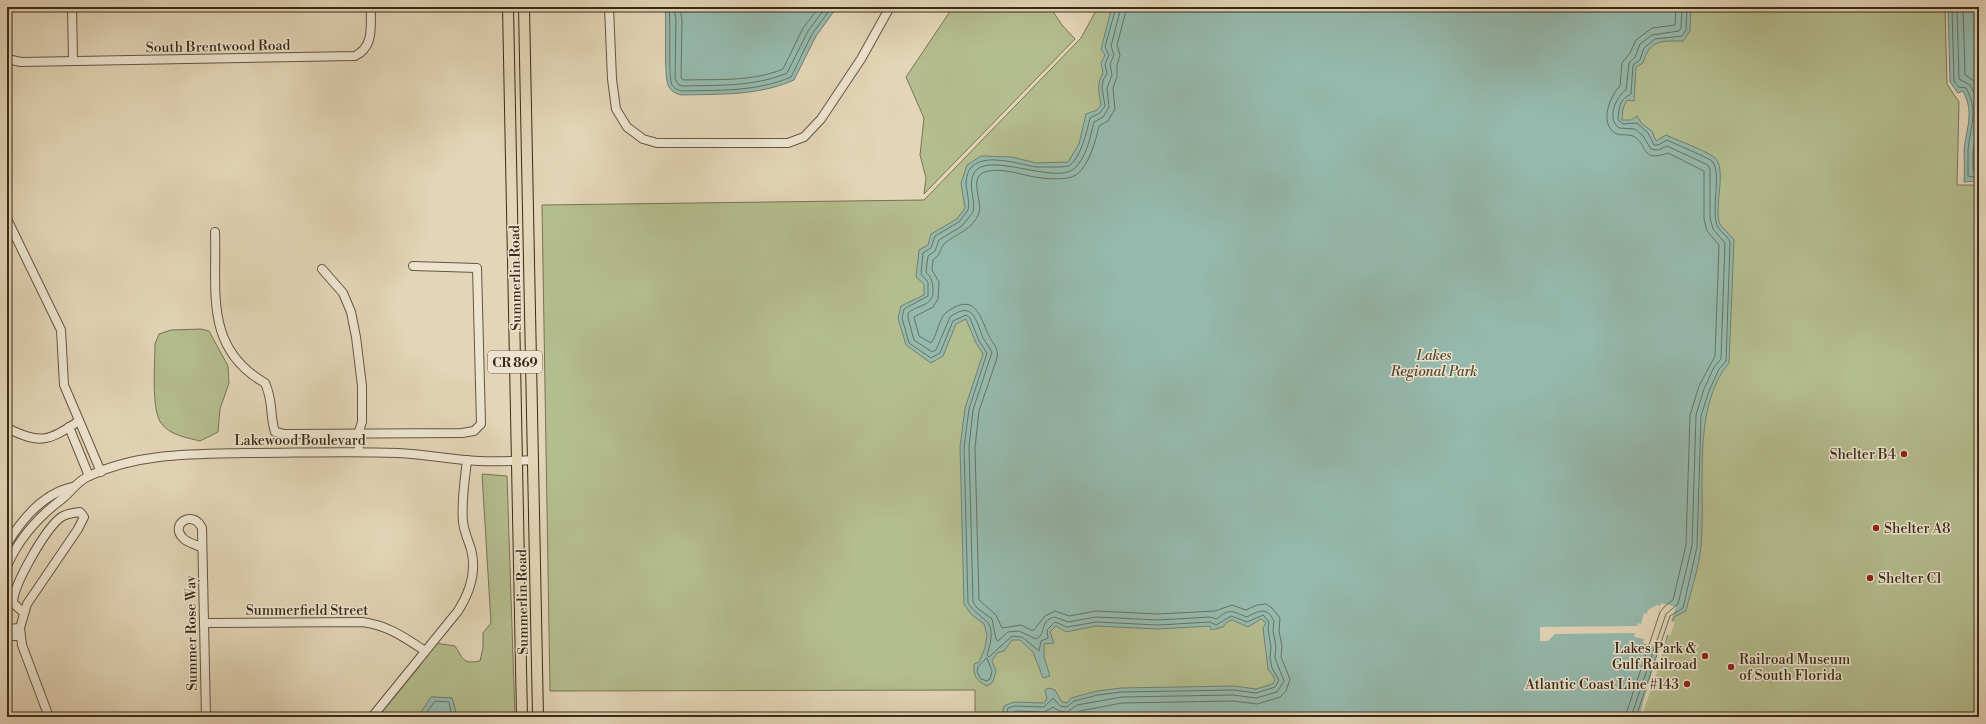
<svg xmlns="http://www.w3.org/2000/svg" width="1986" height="724" font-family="'Libre Bodoni',serif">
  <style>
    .green { fill: #b4bd8e; stroke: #787453 }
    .water { fill: #95b9ad; stroke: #718071 }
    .pier { fill: #e3d5b7 }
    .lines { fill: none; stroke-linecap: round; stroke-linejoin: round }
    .shore { stroke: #687262; stroke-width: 1 }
    .minor-casing { stroke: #655640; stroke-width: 10 }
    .major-casing { stroke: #3b2b18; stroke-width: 12 }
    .minor { stroke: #ede4d0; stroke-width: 8 }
    .major { stroke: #e3d5b7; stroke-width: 10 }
    .poi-dot { fill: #8f2418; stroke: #ede4d0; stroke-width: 1.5 }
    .labels { text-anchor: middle; stroke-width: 3; stroke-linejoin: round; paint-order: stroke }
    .shield { fill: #ede4d0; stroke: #70624f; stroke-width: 1 }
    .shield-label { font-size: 13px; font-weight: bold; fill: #3b2b18 }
    .street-label { font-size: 14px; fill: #3b2b18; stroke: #ede4d0 }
    .park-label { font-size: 14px; font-style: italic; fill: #534830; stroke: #ede4d0 }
    .poi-label { font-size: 14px; fill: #3b2b18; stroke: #ede4d0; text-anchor: end }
  </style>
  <rect width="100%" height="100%" fill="#e3d5b7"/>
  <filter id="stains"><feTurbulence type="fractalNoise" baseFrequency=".005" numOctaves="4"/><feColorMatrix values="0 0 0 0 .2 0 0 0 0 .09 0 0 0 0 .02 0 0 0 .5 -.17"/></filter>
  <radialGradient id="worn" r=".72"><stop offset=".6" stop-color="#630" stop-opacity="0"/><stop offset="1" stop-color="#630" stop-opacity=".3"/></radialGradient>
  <g class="green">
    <polygon points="953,7 1050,7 1062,25 1075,39 924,194 926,178 920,155 924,118 906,77"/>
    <polygon points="1098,7 1945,7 1947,84 1959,102 1957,185 1979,185 1979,717 975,717 975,690 550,691 542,205 924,200 1081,38"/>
    <path d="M201 329 209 331 228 366 229 383 220 409 218 432 200 441C188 438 169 435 161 423 151 409 155 363 155 344L159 334 171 330Z"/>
    <path d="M482 474 507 476 515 717H457L452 698 432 697 418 717H378L419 667 435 643 455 646C464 660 463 664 480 661L483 648V633L491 623Z"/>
  </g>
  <g class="water">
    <path d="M665 7H837L816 36 794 80C758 96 720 94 682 95 676 94 672 92 669 87 663 78 667 23 665 7Z"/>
    <path d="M1112 7H1691L1690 31 1683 41C1661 41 1650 39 1643 63L1636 67 1634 101 1627 100 1623 108 1622 120H1631L1637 116 1642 124 1652 131 1656 141 1666 135C1681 142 1700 148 1714 157 1728 168 1713 208 1720 224 1723 229 1730 234 1734 240L1729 363C1691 407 1706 490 1701 546 1699 568 1691 590 1686 611L1674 617 1639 717H1002L1004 706 1014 702 1044 703 1047 699 1045 690 1049 688 1055 690 1062 702 1067 703 1071 698 1097 691 1121 688 1234 686 1256 689 1273 684 1275 679 1268 669 1263 628 1266 623 1261 619 1248 627 1232 620 1227 622 1223 627 1211 630 1210 626 1158 629 1096 626 1066 632 1056 626 1050 632 1054 643 1044 644V657L1050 676 1043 678 1033 652 1020 640H1012L1004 651 997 653 992 661 996 671 993 682 987 686C977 681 973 676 974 664L979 662 985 648 987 635 984 624 971 614 964 604 960 447 965 408 983 354 976 343 966 319 956 324 943 356 931 363 906 345 898 318 901 306 924 295V284L916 277 919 250 928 245 931 234 957 219 965 208 961 183 967 165 981 156 1012 157 1036 163 1068 162 1079 144 1086 114 1097 110 1101 105C1099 93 1096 84 1103 73L1101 63 1105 55 1101 49Z"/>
    <path d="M1948 7H1979V181L1964 182C1965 171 1964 161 1964 151 1966 128 1975 113 1963 91L1958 93 1950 82Z"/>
    <polygon points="431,697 452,698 457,717 418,717"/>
  </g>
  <polygon class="pier" points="1661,603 1676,607 1671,621 1675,622 1670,636 1667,635 1659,667 1641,717 1639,717 1658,651 1657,647 1643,643 1644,639 1634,637 1635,633 1555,634 1548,641 1540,641 1540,627 1637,626 1638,623 1641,624 1644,613 1647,614 1648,610 1657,605 1660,606"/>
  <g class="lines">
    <g class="shore">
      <path d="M669 7C671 21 668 79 672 85 675 89 678 90 682 91 719 90 756 92 791 77L812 34 832 7"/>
      <path d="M674 7 676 20 675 79 679 85 683 86C718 85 754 87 787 73L808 31 826 7"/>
      <path d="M680 7 682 20 681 78 684 80C717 79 752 82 783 69L803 28 819 7"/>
      <path d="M1952 7 1954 81 1959 87 1966 88C1979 110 1970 128 1968 150 1968 159 1968 168 1968 176L1979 178"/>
      <polyline points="1957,7 1959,79 1970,85 1978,100 1978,126 1973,151 1973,170 1979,172"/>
      <polyline points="1963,7 1965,75 1974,81 1979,89"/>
      <polygon points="987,658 992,671 990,679 987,681 981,679 977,672 978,667"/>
      <polyline points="423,717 435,701 449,702 452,717"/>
      <path d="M1006 717 1008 708 1015 706 1044 707 1053 698 1060 706 1067 707 1074 701 1098 695 1121 692 1234 690 1256 693 1275 687 1279 680 1272 668 1270 658 1271 647 1268 629 1269 622 1263 615 1247 622 1231 616 1216 625 1210 622 1158 625 1096 622 1067 627 1055 622 1047 630 1048 638 1041 641 1039 651 1022 637 1012 636 989 657 987 655C990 646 995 628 986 621 979 614 973 611 968 603L964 447 969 409 987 353 979 341 970 318 966 315 953 321 940 353 931 358 909 343 902 318 904 309 928 296V282L921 274 923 253 931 248 935 236 959 222 968 210C971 196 961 183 970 169 982 151 1021 165 1037 167 1045 167 1053 167 1061 167 1064 166 1068 167 1070 165 1081 157 1087 131 1090 118L1100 113 1105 106 1102 88 1103 80 1107 74 1105 64 1109 55 1105 47 1116 7"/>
      <path d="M1011 717 1012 713 1016 711 1044 712 1053 707 1059 711 1067 712 1077 705 1122 697 1233 695 1256 698 1277 692 1284 681 1275 658 1276 646 1273 630 1274 621C1267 606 1258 611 1247 617 1233 612 1230 607 1217 619L1210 617 1158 620 1096 617 1068 622 1055 617C1042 620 1045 627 1041 635 1040 637 1037 638 1036 639L1019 631 1008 632 998 641 996 639 992 619 977 608 973 602 969 447 973 410 992 352C989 347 986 343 983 338 976 320 973 300 950 317L936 350 932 352 914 340 908 318V313C917 305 933 306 933 292 933 282 932 279 926 272L928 256 935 251 939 240 962 226 973 212C976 198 967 186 974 173 986 150 1055 185 1074 169 1087 157 1090 137 1094 122L1103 117 1109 107 1107 88 1112 75 1110 64 1114 55 1111 46 1121 7"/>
      <path d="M1071 717 1080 711 1122 703 1233 701 1257 704 1280 697 1286 691 1290 679 1281 657 1282 646 1279 631 1280 618 1272 608 1266 604 1257 605 1246 610 1232 605 1215 611 1158 614 1096 611 1069 616 1055 611 1045 616 1033 631 1021 625 1002 628 996 615 979 600 975 448 979 411 997 358C999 348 993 344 989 336 980 317 976 292 948 311 938 318 938 334 931 343L919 336 914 317 933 307 938 299 939 282 932 270 933 260C942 254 940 247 945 243 957 233 973 230 979 213 983 202 968 177 985 172 997 168 1013 172 1025 175 1037 178 1065 182 1076 175 1089 166 1096 140 1099 126L1108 121 1115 109 1113 88 1117 77V65L1120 55 1117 45 1127 7"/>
      <path d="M1625 717 1660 612 1665 606 1673 600 1686 545 1690 415 1699 386 1715 356 1719 245 1707 231 1704 219V171L1668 153C1639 163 1649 144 1633 136 1628 134 1621 136 1615 133 1599 123 1610 96 1620 86L1622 63 1630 53 1636 40 1652 28 1675 25 1676 7"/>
      <path d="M1631 717 1666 614 1678 604 1692 546 1696 415 1704 389 1714 367 1721 359 1725 243 1713 229 1710 218V169L1708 165 1667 146 1658 150 1651 149 1643 136 1635 129 1619 128C1606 118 1616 97 1626 90L1629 63 1635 57 1640 44 1652 35 1679 31 1681 28 1682 7"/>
      <path d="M1636 717 1670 616 1683 608 1697 547 1701 416 1709 391 1719 369 1726 361 1730 242C1727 235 1719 231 1717 225 1711 210 1722 171 1712 161 1707 157 1675 144 1667 140L1658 145H1654L1648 133 1637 123 1623 124 1618 120C1619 107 1619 100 1631 94L1633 65 1640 60 1644 48 1655 39 1682 36 1686 30 1687 7"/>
    </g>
    <g class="minor-casing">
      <g id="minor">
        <polyline points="72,7 73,60"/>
        <polyline points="609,7 612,79 616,109 627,127 643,139 657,143 788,143 804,137 821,119 861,59 890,7"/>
        <path d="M7 59 21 62 355 56C375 46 370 26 371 7"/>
        <polyline points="7,219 61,330 64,385 101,472"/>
        <path d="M215 232C217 292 204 348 265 383 274 403 269 413 275 432L284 434 462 433 474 431 481 424 477 268 413 266"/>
        <polyline points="322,269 343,293 351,312 356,337 362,386 362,422 358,434 359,452"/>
        <polyline points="69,427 89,476"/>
        <path d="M7 428C41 445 48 441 79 421"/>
        <path d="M7 544C22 519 44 493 73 487"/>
        <path d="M202 548C196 544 187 543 183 538 169 524 193 509 202 528L206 717"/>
        <path d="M7 566C19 538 38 517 62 499 72 491 76 482 89 476 137 453 193 454 244 453 295 453 346 451 398 453 425 454 452 460 479 461 497 462 515 461 533 460"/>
        <path d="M24 613 13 603C13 585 45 530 60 518 66 513 73 513 80 512L84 517 78 529 27 604 20 628 22 645 49 717"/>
        <path d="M204 623 362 622C387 625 404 637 425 651"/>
        <polyline points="7,629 20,628"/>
        <polyline points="7,636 20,636"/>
        <path d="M372 717 458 611C470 592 477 571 471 549 468 540 464 531 463 522 461 501 465 480 467 460"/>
      </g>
    </g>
    <g class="major-casing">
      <g id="major">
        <polyline points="508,7 522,717"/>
        <polyline points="524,7 538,717"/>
      </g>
    </g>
    <use href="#minor" class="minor"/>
    <use href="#major" class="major"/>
  </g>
  <g class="poi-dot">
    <circle cx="1904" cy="454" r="4"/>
    <circle cx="1876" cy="528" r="4"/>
    <circle cx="1870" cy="578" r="4"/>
    <circle cx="1705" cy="656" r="4"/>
    <circle cx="1731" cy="667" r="4"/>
    <circle cx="1687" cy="684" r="4"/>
  </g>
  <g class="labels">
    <rect class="shield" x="488" y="351" width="54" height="22" rx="3"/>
    <g class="shield-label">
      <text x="515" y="367">CR 869</text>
    </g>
    <g class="street-label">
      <text transform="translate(218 46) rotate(-1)" y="5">South Brentwood Road</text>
      <text transform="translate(515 278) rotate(-91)" y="5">Summerlin Road</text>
      <text x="300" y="445">Lakewood Boulevard</text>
      <text transform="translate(522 602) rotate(-91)" y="5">Summerlin Road</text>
      <text x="307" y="615">Summerfield Street</text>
      <text transform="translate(191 633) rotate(-91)" y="5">Summer Rose Way</text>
    </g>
    <g class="park-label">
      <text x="1434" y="360">Lakes<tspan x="1434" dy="16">Regional Park</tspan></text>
    </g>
    <g class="poi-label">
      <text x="1896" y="459">Shelter B4</text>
      <text x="1884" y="533" text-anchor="start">Shelter A8</text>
      <text x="1878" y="583" text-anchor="start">Shelter C1</text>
      <text x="1697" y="653">Lakes Park &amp;<tspan x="1697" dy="16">Gulf Railroad</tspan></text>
      <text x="1739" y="664" text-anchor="start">Railroad Museum<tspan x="1739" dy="16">of South Florida</tspan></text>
      <text x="1679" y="689">Atlantic Coast Line #143</text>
    </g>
  </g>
  <rect width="1986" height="724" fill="none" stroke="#e3d5b7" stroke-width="24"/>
  <rect x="8" y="8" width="1970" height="708" fill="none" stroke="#3b2b18" stroke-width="2"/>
  <rect x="12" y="12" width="1962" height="700" fill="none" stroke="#3b2b18"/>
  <rect width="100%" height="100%" filter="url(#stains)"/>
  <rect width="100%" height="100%" fill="url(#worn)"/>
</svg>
